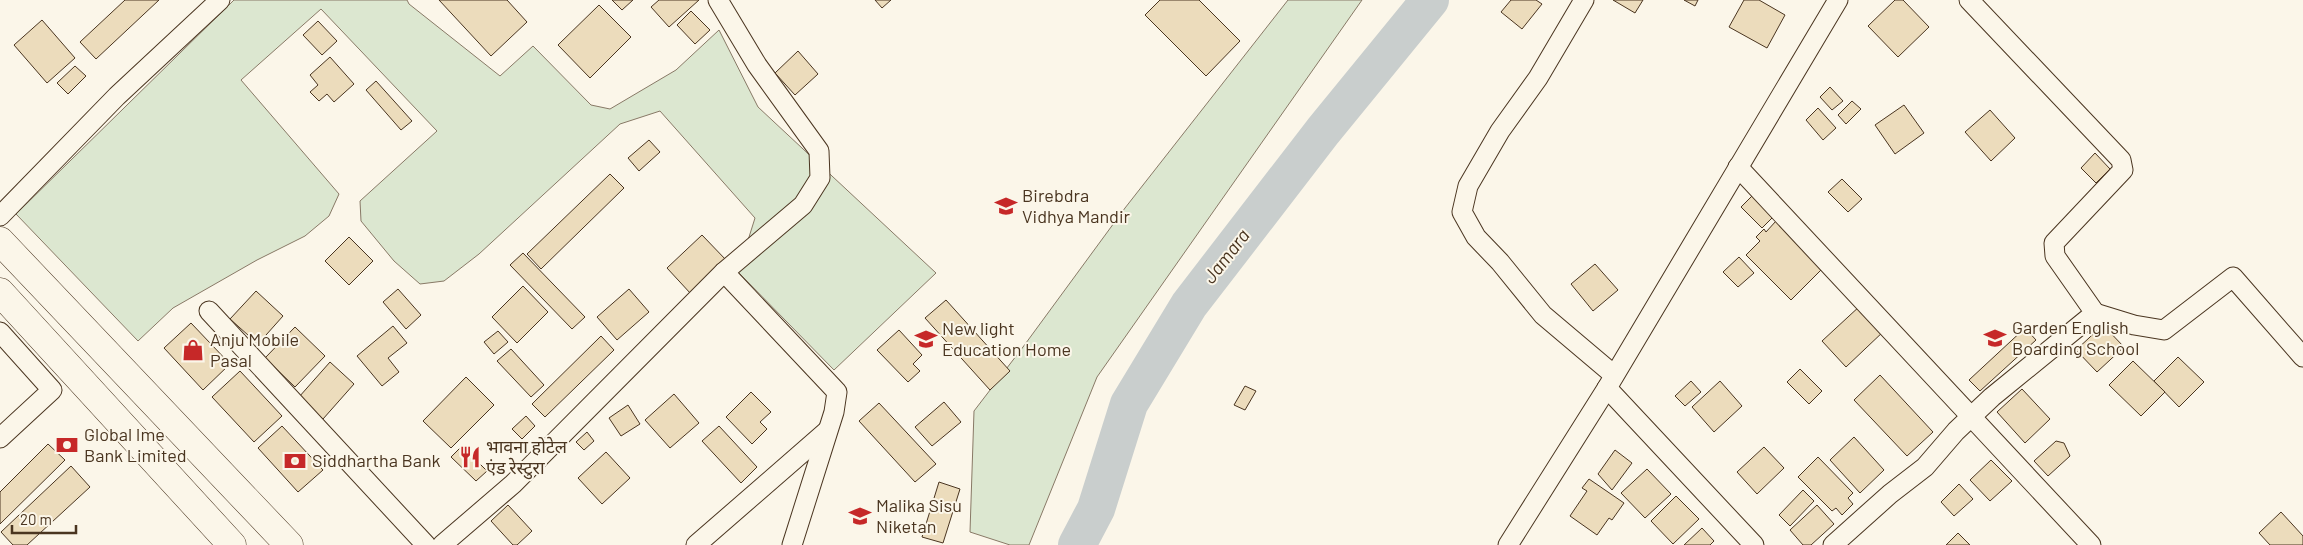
<svg xmlns="http://www.w3.org/2000/svg" width="2303" height="545" font-family="Barlow,'Noto Sans Devanagari',sans-serif">
  <style>
    .green { fill: #dce7d0; stroke: #887966 }
    .lines { fill: none; stroke-linecap: round; stroke-linejoin: round }
    .river { stroke: #c9cecd; stroke-width: 38 }
    .building { fill: #ecdcbc; stroke: #4a3520 }
    .street-casing { stroke: #4a3520; stroke-width: 21 }
    .primary-casing { stroke: #4a3520; stroke-width: 29 }
    .street { stroke: #fbf6e9; stroke-width: 19 }
    .primary { stroke: #fbf6e9; stroke-width: 28 }
    .labels { text-anchor: middle; stroke-width: 4; stroke-linejoin: round; paint-order: stroke }
    .poi-label { font-size: 18px; fill: #4a3520; stroke: #fbf6e9; text-anchor: start }
    .water-label { font-size: 19px; font-style: italic; fill: #4a3520; stroke: #fbf6e9 }
  </style>
  <rect width="100%" height="100%" fill="#fbf6e9"/>
  <g class="green">
    <polygon points="234,0 407,0 409,4 500,76 533,46 591,105 610,109 676,70 719,30 758,107 936,273 834,370 738,272 755,218 660,111 620,124 479,254 444,281 420,284 394,261 361,221 360,201 437,131 321,9 241,80 339,194 329,216 305,236 257,260 173,308 138,341 16,214"/>
    <polygon points="1288,0 1362,0 1097,377 1029,545 1010,545 970,532 974,411 1023,347 1125,208"/>
  </g>
  <g class="lines">
    <polyline class="river" points="1077,545 1096,509 1129,404 1189,305 1323,131 1430,0"/>
  </g>
  <g class="building">
    <polygon points="125,0 159,0 96,59 80,42"/>
    <polygon points="439,0 507,0 527,22 491,56"/>
    <polygon points="612,0 633,0 622,10"/>
    <polygon points="659,0 699,0 669,27 651,7"/>
    <polygon points="875,0 891,0 882,8"/>
    <polygon points="1160,0 1199,0 1240,41 1206,76 1145,15"/>
    <polygon points="1511,0 1536,0 1542,4 1522,29 1501,12"/>
    <polygon points="1613,0 1643,0 1635,13"/>
    <polygon points="1684,0 1698,0 1695,6"/>
    <polygon points="1744,0 1759,0 1785,15 1767,48 1729,27"/>
    <polygon points="1895,0 1903,0 1929,27 1898,57 1868,26"/>
    <polygon points="599,5 631,37 590,78 558,45"/>
    <polygon points="691,11 710,30 695,44 677,25"/>
    <polygon points="42,20 75,58 47,83 14,45"/>
    <polygon points="318,21 337,41 322,55 303,35"/>
    <polygon points="798,51 818,74 795,95 775,73"/>
    <polygon points="330,57 354,84 334,102 327,94 319,101 310,92 318,85 310,75"/>
    <polygon points="75,66 86,76 68,94 57,83"/>
    <polygon points="376,81 412,121 401,130 366,90"/>
    <polygon points="1830,87 1843,101 1832,110 1820,97"/>
    <polygon points="1852,101 1861,109 1846,124 1838,115"/>
    <polygon points="1904,105 1924,133 1895,154 1875,125"/>
    <polygon points="1818,108 1836,128 1823,140 1806,120"/>
    <polygon points="1990,110 2015,138 1991,161 1965,132"/>
    <polygon points="649,140 660,152 639,171 628,158"/>
    <polygon points="2095,153 2110,169 2096,183 2081,168"/>
    <polygon points="610,174 624,188 541,269 527,254"/>
    <polygon points="1842,179 1862,199 1848,212 1828,192"/>
    <polygon points="1753,195 1774,216 1762,228 1741,207"/>
    <polygon points="1776,221 1823,268 1791,300 1746,255 1760,241 1756,237 1764,229 1766,232"/>
    <polygon points="702,235 727,261 691,294 667,268"/>
    <polygon points="349,237 373,261 349,285 325,261"/>
    <polygon points="523,253 585,317 572,329 510,265"/>
    <polygon points="1739,257 1754,273 1738,287 1723,272"/>
    <polygon points="1595,264 1618,290 1593,311 1571,284"/>
    <polygon points="523,286 548,312 517,343 492,317"/>
    <polygon points="398,289 421,315 406,329 383,302"/>
    <polygon points="629,289 649,312 617,340 597,317"/>
    <polygon points="256,291 283,316 258,344 230,319"/>
    <polygon points="946,300 1010,371 990,390 925,318"/>
    <polygon points="1861,305 1885,330 1846,367 1822,341"/>
    <polygon points="191,323 230,364 203,390 164,348"/>
    <polygon points="2103,325 2124,347 2097,372 2076,350"/>
    <polygon points="393,326 407,343 388,358 399,372 382,386 357,356"/>
    <polygon points="295,327 325,356 295,387 265,358"/>
    <polygon points="2025,328 2036,340 1980,391 1969,380"/>
    <polygon points="899,330 922,355 913,364 920,371 908,382 877,350"/>
    <polygon points="498,331 508,342 494,354 484,342"/>
    <polygon points="601,336 614,350 545,417 532,404"/>
    <polygon points="511,349 544,385 531,397 497,361"/>
    <polygon points="2178,357 2204,382 2179,407 2154,381"/>
    <polygon points="2133,361 2165,392 2141,416 2109,385"/>
    <polygon points="330,362 354,384 323,419 299,397"/>
    <polygon points="1800,369 1822,391 1809,404 1787,382"/>
    <polygon points="240,371 282,416 254,442 212,397"/>
    <polygon points="1880,375 1933,432 1907,456 1854,400"/>
    <polygon points="466,377 494,405 451,448 423,421"/>
    <polygon points="1691,381 1701,392 1685,406 1675,396"/>
    <polygon points="1720,381 1742,406 1714,432 1692,407"/>
    <polygon points="1245,386 1256,391 1245,410 1234,405"/>
    <polygon points="2022,389 2050,419 2025,443 1997,412"/>
    <polygon points="751,392 771,412 760,422 767,429 752,444 726,417"/>
    <polygon points="674,394 699,423 670,448 645,420"/>
    <polygon points="944,402 961,422 932,446 915,427"/>
    <polygon points="879,403 936,464 915,482 859,421"/>
    <polygon points="628,405 640,424 621,436 609,418"/>
    <polygon points="526,416 535,426 522,439 512,429"/>
    <polygon points="282,426 323,470 298,492 258,448"/>
    <polygon points="719,426 757,467 741,483 702,441"/>
    <polygon points="587,432 594,441 584,450 576,442"/>
    <polygon points="1854,437 1884,470 1860,493 1830,460"/>
    <polygon points="2056,441 2064,443 2070,456 2048,476 2034,461"/>
    <polygon points="48,444 65,460 0,524 0,492"/>
    <polygon points="462,446 487,471 476,481 451,457"/>
    <polygon points="1764,447 1784,468 1757,494 1737,472"/>
    <polygon points="1615,450 1632,463 1612,490 1598,474"/>
    <polygon points="606,452 630,478 602,504 578,478"/>
    <polygon points="1818,457 1853,493 1848,498 1853,504 1842,515 1836,508 1832,511 1798,477"/>
    <polygon points="1991,460 2012,481 1990,501 1970,480"/>
    <polygon points="71,466 90,487 27,545 13,545 1,532"/>
    <polygon points="1647,469 1671,494 1645,518 1621,493"/>
    <polygon points="1589,479 1624,503 1612,520 1609,518 1597,535 1570,516 1587,491 1582,488"/>
    <polygon points="939,482 960,489 943,543 922,537"/>
    <polygon points="1959,484 1973,499 1954,516 1941,502"/>
    <polygon points="1803,490 1814,501 1790,526 1779,515"/>
    <polygon points="1676,496 1699,519 1673,544 1651,521"/>
    <polygon points="508,505 532,531 517,545 513,545 491,521"/>
    <polygon points="1817,505 1834,524 1811,545 1803,545 1790,530"/>
    <polygon points="2281,512 2303,536 2303,545 2270,545 2259,533"/>
    <polygon points="1702,528 1714,541 1710,545 1684,545"/>
    <polygon points="1958,533 1970,545 1946,545"/>
  </g>
  <g class="lines">
    <g class="street-casing">
      <g id="street">
        <polyline points="1584,0 1538,78 1500,131 1468,186 1462,212 1476,237 1500,262 1543,315 1614,375"/>
        <polyline points="1738,167 2091,545"/>
        <polyline points="0,216 117,96 220,0"/>
        <polyline points="724,272 837,392 834,412 792,545"/>
        <polyline points="209,311 426,545"/>
        <polyline points="2095,313 2134,325 2164,330 2233,277 2303,357"/>
        <polyline points="0,332 52,390 0,438"/>
        <polyline points="1607,388 1754,545"/>
        <polyline points="442,545 513,484 724,272 803,205 820,178 819,151 757,65 718,0"/>
        <polyline points="696,545 827,431"/>
        <polyline points="1508,545 1607,388 1838,0"/>
        <polyline points="1833,545 1890,494 1925,467 1956,431 1992,397 2095,313 2055,256 2054,243 2123,170 2121,160 1969,0"/>
      </g>
    </g>
    <g class="primary-casing">
      <g id="primary">
        <polyline points="0,241 289,545"/>
        <polyline points="0,292 232,545"/>
      </g>
    </g>
    <use href="#street" class="street"/>
    <use href="#primary" class="primary"/>
  </g>
  <defs>
    <g id="school-bare" transform="scale(1.725)"><path d="M0-5L7-2L0 1L-7-2ZM-4 1L0 2.5L4 1V4Q0 6-4 4Z" fill="#c62828" stroke="#fbf6e9" stroke-width="2.5" paint-order="stroke"/></g>
    <g id="shop-bare" transform="scale(1.725)"><path d="M-5-2.5h2.3a2.7 3.5 0 0 1 5.4 0H5L5.5 6h-11ZM-1.5-2.5h3a1.5 2.3 0 0 0-3 0Z" fill="#c62828" stroke="#fbf6e9" stroke-width="2.5" paint-order="stroke"/></g>
    <g id="bank-bare" transform="scale(1.725)"><path d="M-6-4H6V4H-6ZM0-2.3a2.3 2.3 0 1 0 0 4.6a2.3 2.3 0 1 0 0-4.6Z" fill="#c62828" stroke="#fbf6e9" stroke-width="2.5" paint-order="stroke"/></g>
    <g id="restaurant-bare" transform="scale(1.725)"><path d="M-5-6h1v4h1v-4h1v4h1v-4h1v5L-1.5 .5V6h-2V.5L-5-1ZM5-6V6H3V1.5H1.5Q1.5-4 5-6Z" fill="#c62828" stroke="#fbf6e9" stroke-width="2.5" paint-order="stroke"/></g>
  </defs>
  <g fill-rule="evenodd">
    <use href="#school-bare" x="1006" y="206"/>
    <use href="#school-bare" x="1995" y="338"/>
    <use href="#school-bare" x="926" y="339"/>
    <use href="#shop-bare" x="193" y="350"/>
    <use href="#bank-bare" x="67" y="445"/>
    <use href="#restaurant-bare" x="470" y="457"/>
    <use href="#bank-bare" x="295" y="461"/>
    <use href="#school-bare" x="860" y="516"/>
  </g>
  <g class="labels">
    <g class="poi-label">
      <text x="1022" y="202">Birebdra<tspan x="1022" dy="21">Vidhya Mandir</tspan></text>
      <text x="2012" y="334">Garden English<tspan x="2012" dy="21">Boarding School</tspan></text>
      <text x="942" y="335">New light<tspan x="942" dy="21">Education Home</tspan></text>
      <text x="210" y="346">Anju Mobile<tspan x="210" dy="21">Pasal</tspan></text>
      <text x="84" y="441">Global Ime<tspan x="84" dy="21">Bank Limited</tspan></text>
      <text x="486" y="453">भावना होटेल<tspan x="486" dy="21">एंड रेस्टुरा</tspan></text>
      <text x="312" y="467">Siddhartha Bank</text>
      <text x="876" y="512">Malika Sisu<tspan x="876" dy="21">Niketan</tspan></text>
    </g>
    <g class="water-label">
      <text transform="translate(1226 256) rotate(-52)" y="7">Jamara</text>
    </g>
  </g>
  <path d="M12 525v8h64v-8" fill="none" stroke="#4a3520" stroke-width="2.5"/>
  <text x="20" y="525" font-size="15" fill="#4a3520" stroke="#fbf6e9" stroke-width="4" paint-order="stroke">20 m</text>
</svg>
